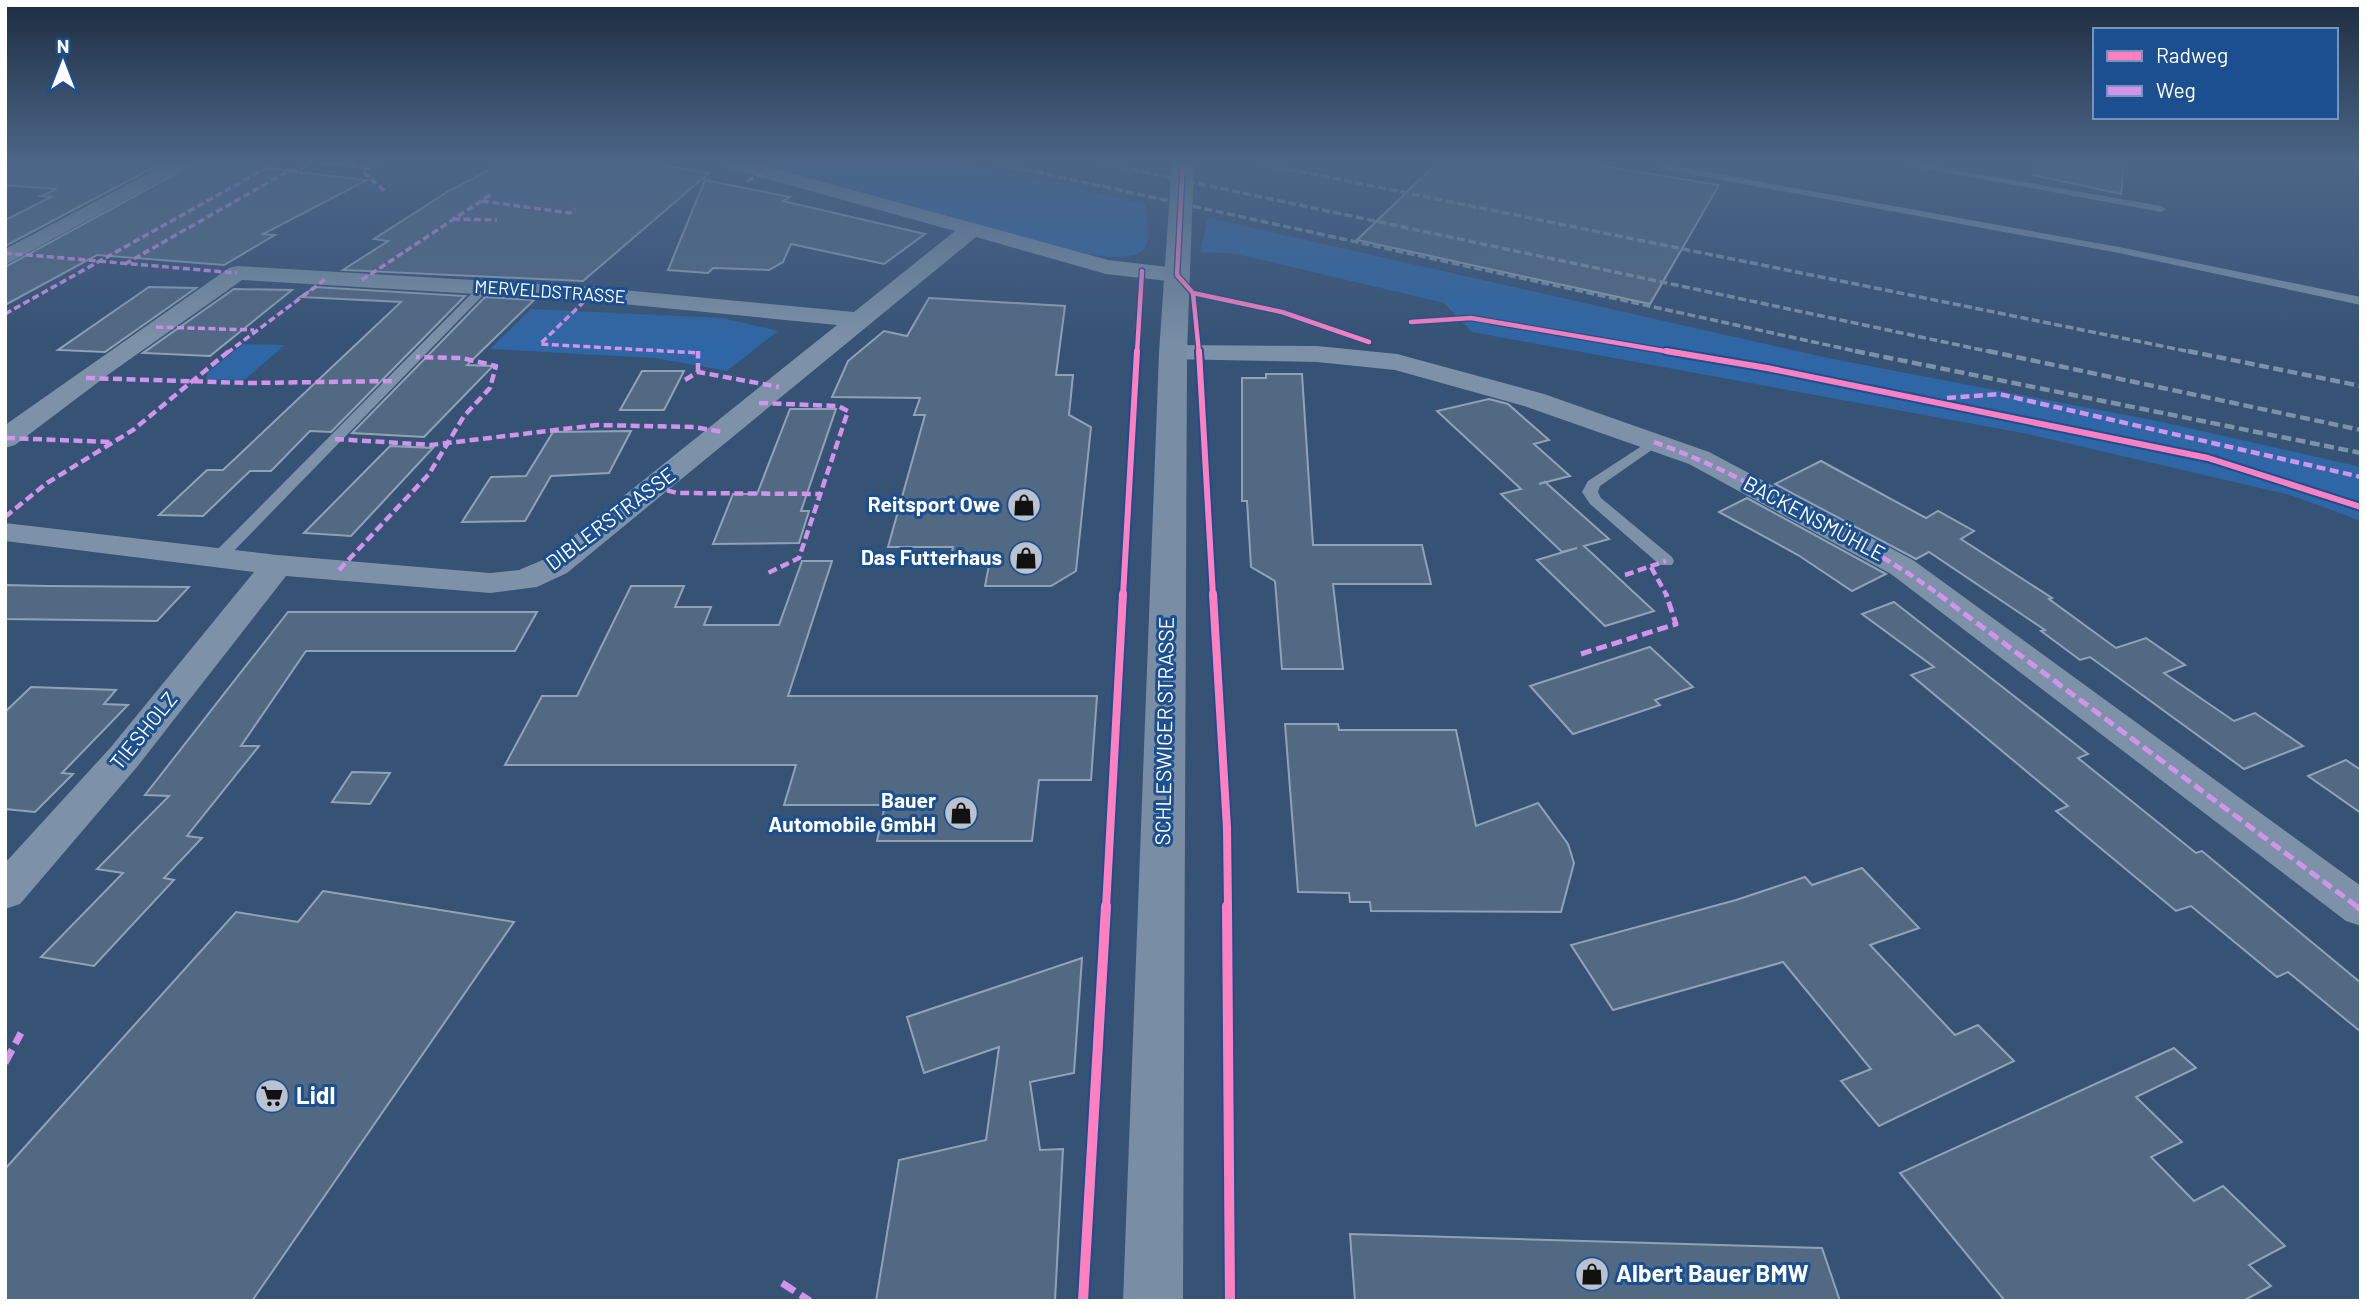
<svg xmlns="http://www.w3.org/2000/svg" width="2366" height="1306" font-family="Barlow,sans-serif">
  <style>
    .green { fill: #2f66a5 }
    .building { fill: #526984; stroke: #92a2b6; stroke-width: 2 }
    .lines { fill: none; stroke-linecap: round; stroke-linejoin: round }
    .service { fill: #7d92a8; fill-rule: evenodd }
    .minor { fill: #7d92a8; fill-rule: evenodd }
    .secondary { fill: #798da4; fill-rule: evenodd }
    .rail-far1 { stroke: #7e92a7; stroke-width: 3.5; stroke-dasharray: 8 3.5; stroke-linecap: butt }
    .rail { stroke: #7e92a7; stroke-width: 4.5; stroke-dasharray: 10 4.5; stroke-linecap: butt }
    .quiet-far3 { stroke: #d193ec; stroke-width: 3.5; stroke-dasharray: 7 3.5; stroke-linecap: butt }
    .quiet-far2 { stroke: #d193ec; stroke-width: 4.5; stroke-dasharray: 9 4.5; stroke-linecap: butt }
    .quiet-far1 { stroke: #d193ec; stroke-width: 5; stroke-dasharray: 11 5; stroke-linecap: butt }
    .quiet { stroke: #d193ec; stroke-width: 7; stroke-dasharray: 15 7; stroke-linecap: butt }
    .cycleway-far3-casing { stroke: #1b4f8f; stroke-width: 7 }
    .cycleway-far2-casing { stroke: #1b4f8f; stroke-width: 10 }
    .cycleway-far1-casing { stroke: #1b4f8f; stroke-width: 12 }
    .cycleway-casing { stroke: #1b4f8f; stroke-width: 14 }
    .cycleway-far3 { stroke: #ff80c0; stroke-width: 4.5 }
    .cycleway-far2 { stroke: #ff80c0; stroke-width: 6 }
    .cycleway-far1 { stroke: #ff80c0; stroke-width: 8 }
    .cycleway { stroke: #ff80c0; stroke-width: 10 }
    .labels { text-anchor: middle; stroke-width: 6; stroke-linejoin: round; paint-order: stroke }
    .far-street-label { font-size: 18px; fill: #fff; stroke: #1b4f8f }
    .poi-label { font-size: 21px; font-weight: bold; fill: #fff; stroke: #1b4f8f; text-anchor: end }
    .street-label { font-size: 21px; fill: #fff; stroke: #1b4f8f }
    .near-poi-label { font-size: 24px; font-weight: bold; fill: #fff; stroke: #1b4f8f; text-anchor: start }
  </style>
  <rect width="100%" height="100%" fill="#365274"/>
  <g class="green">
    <path d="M756 162H958L1146 204C1146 215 1150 234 1147 244 1139 265 1093 255 1077 252Z"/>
    <polygon points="1208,218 1828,358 2157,421 2361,467 2361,521 2290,495 2028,434 1472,332 1444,303 1237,254 1200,252"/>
    <polygon points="531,309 722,318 778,331 727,371 655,358 490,349"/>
    <polygon points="243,344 285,345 244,380 206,379 208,372"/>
  </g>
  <g class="building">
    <polygon points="5,162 164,162 5,246 5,220 51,197 41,196 57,189 5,185"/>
    <polygon points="197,162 274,162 264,168 367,180 263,234 275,235 224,265 97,255 5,305 5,267"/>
    <polygon points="504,162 644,162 709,173 583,281 343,270 388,241 374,239 447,192"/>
    <polygon points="1438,162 1578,162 1719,185 1650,304 1357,240"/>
    <polygon points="2035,162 2124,162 2121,194 2033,175"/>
    <polygon points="705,180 790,197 783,201 925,234 884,264 791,244 783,262 769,270 713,268 708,273 668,270"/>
    <polygon points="149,287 196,288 105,352 58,350"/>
    <polygon points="315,287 465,296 331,432 310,431 271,471 250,471 203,516 159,515 207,470 223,470 401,302 300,297"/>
    <polygon points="234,289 292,290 210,356 143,353"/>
    <polygon points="485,297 534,300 467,365 493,366 424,437 352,433"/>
    <polygon points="929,298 1065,306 1056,375 1073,375 1069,415 1091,427 1076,571 1051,586 985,586 990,560 950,560 953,547 888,547 925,415 914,415 920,398 832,397 848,361 884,331 907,336"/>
    <polygon points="642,371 684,371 664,410 620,410"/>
    <polygon points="1266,374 1302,374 1313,545 1422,545 1431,584 1333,584 1343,669 1282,669 1275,581 1251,567 1247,501 1242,501 1242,378 1266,378"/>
    <polygon points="1489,399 1508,404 1549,440 1534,444 1570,476 1539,484 1545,482 1609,539 1584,546 1654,611 1605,626 1537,560 1577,548 1562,552 1501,494 1521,489 1437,411"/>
    <polygon points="790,409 836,409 801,511 809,511 799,543 713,544 733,494 757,494"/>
    <polygon points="631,431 609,473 551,476 525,521 462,522 491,477 526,476 553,432"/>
    <polygon points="390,446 433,448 351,536 304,533"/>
    <polygon points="1821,461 1926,518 1938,511 1974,531 1961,539 2052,598 2049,599 2116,648 2146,638 2185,665 2164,673 2234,721 2255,713 2303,746 2244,769 2090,657 2080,660 2041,631 2045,630 1929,552 1916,559 1775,484"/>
    <polygon points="1747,498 1886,574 1852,591 1798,555 1719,512"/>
    <polygon points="802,561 832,561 788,696 1097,696 1091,780 1039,780 1032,841 877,841 885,805 784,805 796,765 505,765 542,696 577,696 631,586 684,586 675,607 711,607 704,625 779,625"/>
    <polygon points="5,585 47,586 189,587 157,621 5,619"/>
    <polygon points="1894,602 2088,754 2078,758 2196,853 2202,851 2361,983 2361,1032 2288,972 2277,977 2191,906 2176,911 2056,811 2068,806 1911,675 1934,667 1862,614"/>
    <polygon points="288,612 537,612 515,651 306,651 241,746 259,746 187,836 202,838 164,878 174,880 94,966 41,957 123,873 97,869 169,796 145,795"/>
    <polygon points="1650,647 1693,687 1655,700 1660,705 1573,734 1530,686"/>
    <polygon points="31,687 116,690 104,704 128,705 62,773 73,774 35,812 5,809 5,712"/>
    <polygon points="1285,724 1338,724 1339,730 1456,730 1476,826 1538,803 1568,844 1574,863 1561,912 1371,911 1370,902 1350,902 1349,893 1298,892"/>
    <polygon points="2346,760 2361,770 2361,813 2308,776"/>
    <polygon points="352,772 390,773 370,804 332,802"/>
    <polygon points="1862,868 1919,928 1870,945 1955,1035 1978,1025 2014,1061 1879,1126 1841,1081 1871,1069 1783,962 1613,1010 1571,945 1736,900 1805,877 1812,885"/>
    <polygon points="323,891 514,922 252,1301 5,1301 5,1169 236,912 298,922"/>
    <polygon points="1082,958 1074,1073 1030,1082 1040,1150 1063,1149 1055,1301 876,1301 899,1160 986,1140 999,1047 924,1073 907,1017"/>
    <polygon points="2174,1048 2196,1068 2136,1097 2182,1142 2151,1157 2194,1201 2223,1186 2285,1246 2249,1265 2271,1286 2243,1301 2005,1301 1900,1173"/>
    <polygon points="1350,1234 1822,1248 1840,1301 1355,1301"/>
  </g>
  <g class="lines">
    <g class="service">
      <polygon points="1652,162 2119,247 2361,297 2361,305 2119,253 1662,169"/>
      <polygon points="1889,162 1911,162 2161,206 2166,209 2161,212"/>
      <polygon points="481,284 491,287 224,561 212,561 210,558 212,555"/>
      <polygon points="1654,438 1661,442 1659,445 1600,486 1598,492 1601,498 1672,557 1674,561 1672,565 1660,565 1590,504 1582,492 1588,481"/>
    </g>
    <g class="minor">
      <polygon points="170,162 195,162 5,265 5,249"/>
      <polygon points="717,162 751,162 1108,260 1177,268 1185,270 1189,275 1185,280 1177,282 1106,274 976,237 567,573 537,587 490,593 286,576 137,767 20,904 5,909 5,863 111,747 254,572 5,541 5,523 277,555 490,573 519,570 545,559 837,325 592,301 242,280 109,374 15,445 5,448 5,425 229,268 237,266 592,287 854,312 955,231 720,166"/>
      <polygon points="1173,345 1317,346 1397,354 1544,394 1709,452 1913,560 2361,886 2361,926 2346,921 1891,574 1689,464 1524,406 1395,370 1317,362 1164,359 1160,353 1164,347"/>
    </g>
    <polygon class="secondary" points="1172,162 1194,162 1187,353 1183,1301 1123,1301 1159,353"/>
    <g class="rail-far1">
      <polyline points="991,162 1864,353"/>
      <polyline points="1097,162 1996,353"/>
      <polyline points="1254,162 2196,353"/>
    </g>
    <g class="rail">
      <polyline points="1855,351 2361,453"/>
      <polyline points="1988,351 2361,430"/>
      <polyline points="2188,351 2361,386"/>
    </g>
    <g class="quiet-far3">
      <polyline points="379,162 362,171 387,193"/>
      <polyline points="290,170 299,170 313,162 365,167"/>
      <polyline points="747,181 767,171"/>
      <polyline points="482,201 570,213 575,209"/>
      <polyline points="453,219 497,220"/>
      <polyline points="5,253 237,273"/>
      <polyline points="125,264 290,170 267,168"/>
      <polyline points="362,280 493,193"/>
      <polyline points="592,294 540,344 700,353"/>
      <polyline points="5,314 277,162"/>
      <polyline points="156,327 254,330"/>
      <polyline points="227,353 327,278"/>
    </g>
    <g class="quiet-far2">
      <polyline points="698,372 698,351"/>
      <polyline points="86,378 249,383 393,381"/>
      <polyline points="685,380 698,372 779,387"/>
      <polyline points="1947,398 1999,394 2361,477"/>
      <polyline points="759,403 838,406 848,411 799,558 766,574"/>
      <polyline points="6,438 111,442"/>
      <polyline points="335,439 431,445 597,425 694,427 723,432"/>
      <path d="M1654 442C1710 462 1761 489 1813 518 1857 542 1900 566 1941 596"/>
      <polyline points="654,487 677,493 821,494"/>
      <polyline points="5,517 47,483 133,430 229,351"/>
      <polyline points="1651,567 1667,596"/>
      <polyline points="339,570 429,474 464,416 490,388 496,366 462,358 416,357"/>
      <polyline points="1625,575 1666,561"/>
    </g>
    <g class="quiet-far1">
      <polyline points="1938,594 2359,908"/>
      <polyline points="1581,654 1676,624 1666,594"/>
    </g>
    <g class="quiet">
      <polyline points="2357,906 2361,909"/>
      <polyline points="5,1063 21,1033"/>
      <polyline points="782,1283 810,1301"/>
    </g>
    <g class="cycleway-far3-casing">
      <g id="cycleway-far3">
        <polyline points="1183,162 1177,275 1193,293 1199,353"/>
        <polyline points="1193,293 1282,312 1369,342"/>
        <polyline points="1411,322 1471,318 1676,353"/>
        <polyline points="1137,353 1142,271"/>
      </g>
    </g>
    <g class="cycleway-far2-casing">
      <g id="cycleway-far2">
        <polyline points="1199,351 1213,596"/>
        <polyline points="1666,351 1767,368 2208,458 2361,507"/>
        <polyline points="1123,596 1137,351"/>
      </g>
    </g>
    <g class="cycleway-far1-casing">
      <g id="cycleway-far1">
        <polyline points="1213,594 1227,828 1228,908"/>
        <polyline points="1106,908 1123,594"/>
      </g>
    </g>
    <g class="cycleway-casing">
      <g id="cycleway">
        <polyline points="1227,906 1230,1301"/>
        <polyline points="1083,1301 1106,906"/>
      </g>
    </g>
    <use href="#cycleway-far3" class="cycleway-far3"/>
    <use href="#cycleway-far2" class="cycleway-far2"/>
    <use href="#cycleway-far1" class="cycleway-far1"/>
    <use href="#cycleway" class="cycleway"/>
  </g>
  <linearGradient id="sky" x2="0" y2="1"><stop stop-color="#1e2d40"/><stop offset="0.47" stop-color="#4c6688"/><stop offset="1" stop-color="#4c6688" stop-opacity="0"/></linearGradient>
  <rect width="2366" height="345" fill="url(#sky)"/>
  <defs>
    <g id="shop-disc" transform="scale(1.75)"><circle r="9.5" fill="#b9c2ce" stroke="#1b4f8f"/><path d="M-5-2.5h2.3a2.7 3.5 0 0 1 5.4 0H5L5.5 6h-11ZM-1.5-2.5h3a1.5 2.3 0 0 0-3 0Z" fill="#111"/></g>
    <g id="supermarket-disc" transform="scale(1.75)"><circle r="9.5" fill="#b9c2ce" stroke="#1b4f8f"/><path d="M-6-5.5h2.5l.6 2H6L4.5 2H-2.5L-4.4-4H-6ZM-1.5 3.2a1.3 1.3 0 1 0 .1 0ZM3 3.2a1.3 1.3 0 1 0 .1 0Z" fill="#111"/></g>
  </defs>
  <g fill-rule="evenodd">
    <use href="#shop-disc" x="1024" y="505"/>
    <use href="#shop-disc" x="1026" y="558"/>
    <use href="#shop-disc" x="961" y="813"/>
    <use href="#supermarket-disc" x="272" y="1096"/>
    <use href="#shop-disc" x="1592" y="1274"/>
  </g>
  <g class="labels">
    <g class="far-street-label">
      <text transform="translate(550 292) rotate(4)" y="6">MERVELDSTRASSE</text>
    </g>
    <g class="poi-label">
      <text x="1000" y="512">Reitsport Owe</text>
      <text x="1002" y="565">Das Futterhaus</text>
      <text x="936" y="808">Bauer<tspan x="936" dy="24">Automobile GmbH</tspan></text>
    </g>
    <g class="street-label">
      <text transform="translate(611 519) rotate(-37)" y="7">DIBLERSTRASSE</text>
      <text transform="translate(1814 519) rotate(28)" y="7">BACKENSMÜHLE</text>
      <text transform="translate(144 731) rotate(-51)" y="7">TIESHOLZ</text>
      <text transform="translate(1165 731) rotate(-89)" y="7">SCHLESWIGER STRASSE</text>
    </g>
    <g class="near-poi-label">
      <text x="296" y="1104">Lidl</text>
      <text x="1616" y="1282">Albert Bauer BMW</text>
    </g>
  </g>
  <rect width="2366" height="1306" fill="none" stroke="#ffffff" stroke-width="14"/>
  <rect x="2093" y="28" width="245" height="91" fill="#1b4f8f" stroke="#7695bc" stroke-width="2"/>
  <rect x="2107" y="51" width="35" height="10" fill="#ff80c0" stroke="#7695bc" stroke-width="2"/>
  <text x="2156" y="63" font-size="21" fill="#ffffff">Radweg</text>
  <rect x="2107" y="86" width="35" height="10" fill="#d193ec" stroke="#7695bc" stroke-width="2"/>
  <text x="2156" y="98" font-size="21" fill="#ffffff">Weg</text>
  <g transform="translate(63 63)" stroke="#1b4f8f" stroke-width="5" paint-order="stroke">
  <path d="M0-5L12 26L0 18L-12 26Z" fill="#ffffff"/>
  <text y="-10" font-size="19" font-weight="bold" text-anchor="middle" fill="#ffffff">N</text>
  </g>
</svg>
